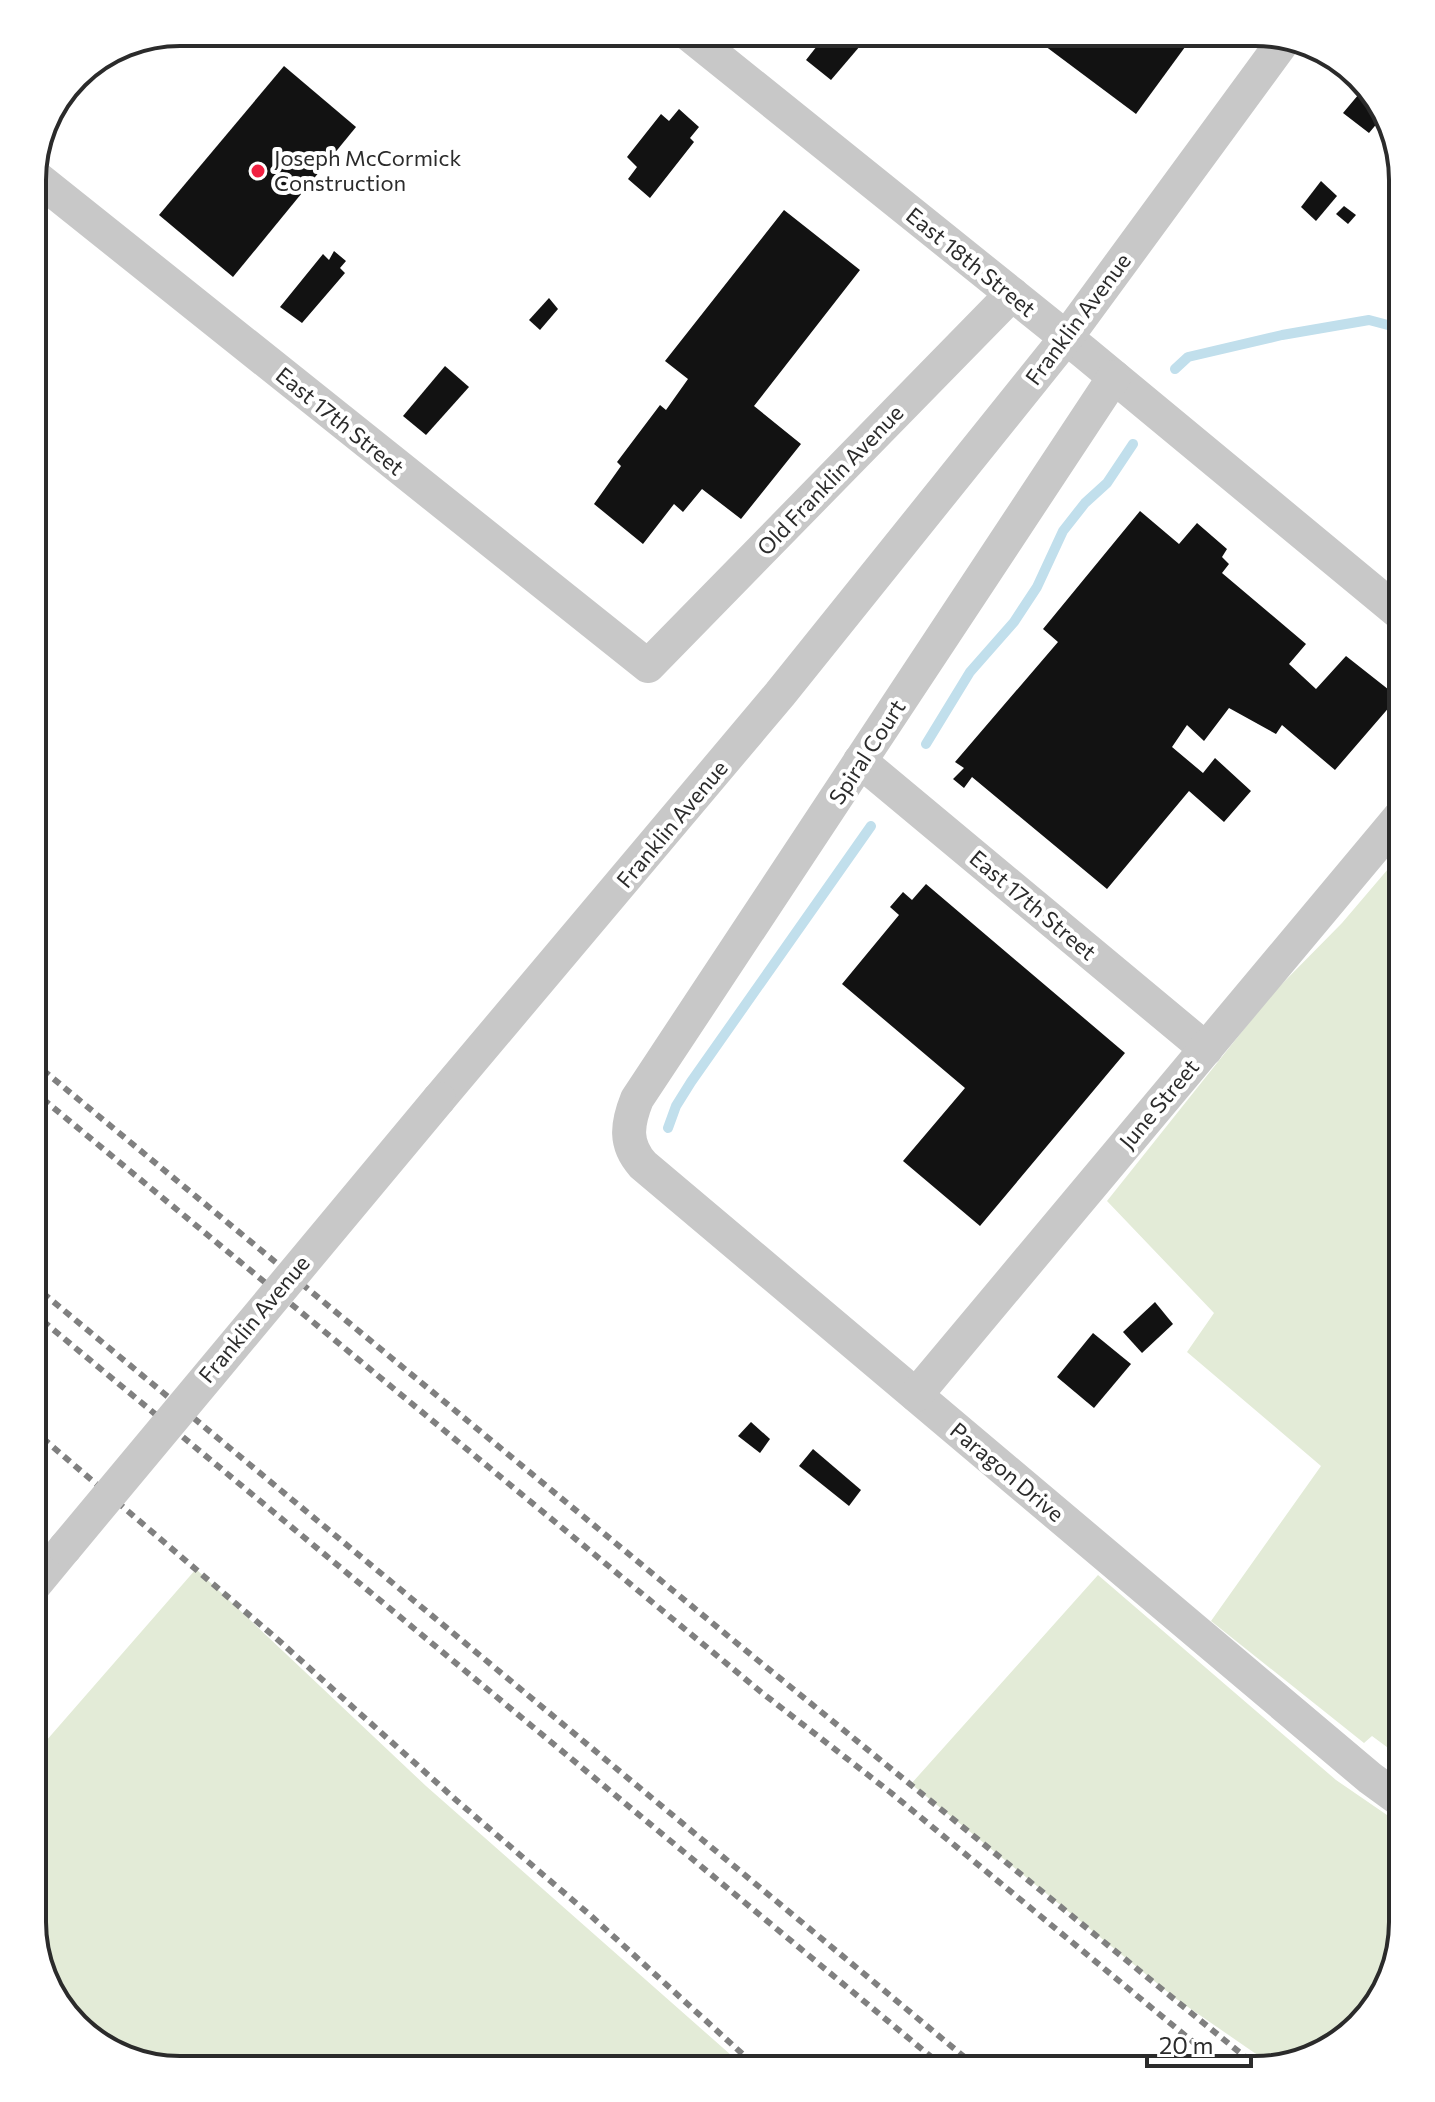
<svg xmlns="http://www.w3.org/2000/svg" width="1435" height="2102" font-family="Commissioner,sans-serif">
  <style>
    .green { fill: #e3ebd7 }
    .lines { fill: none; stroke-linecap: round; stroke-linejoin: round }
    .stream { stroke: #c1dfec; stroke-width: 10 }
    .building { fill: #121212 }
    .minor { stroke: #c8c8c8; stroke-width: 34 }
    .rail { stroke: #808080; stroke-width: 6; stroke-dasharray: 8 6; stroke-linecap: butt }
    .minor-bridge { stroke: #c8c8c8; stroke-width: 34 }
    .poi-dot { fill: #f02041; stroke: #fff; stroke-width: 3 }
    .labels { text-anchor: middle; stroke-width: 8; stroke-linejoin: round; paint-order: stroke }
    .poi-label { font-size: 22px; fill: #2b2b2b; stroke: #fff; text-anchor: start }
    .street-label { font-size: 22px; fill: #2b2b2b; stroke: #fff }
    .rim { fill: none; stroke: #2b2b2b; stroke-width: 4 }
  </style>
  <rect width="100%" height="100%" fill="#fff"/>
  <g class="green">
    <polygon points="1394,862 1403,870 1403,1759 1372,1736 1364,1743 1211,1621 1321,1466 1187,1352 1214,1313 1107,1201 1272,994 1342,923"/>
    <polygon points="196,1569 426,1786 748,2070 171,2070 106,2050 52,1995 32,1922 32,1757"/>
    <polygon points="1098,1575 1336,1780 1403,1826 1403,1922 1383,1996 1328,2050 1272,2065 1175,1998 911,1784"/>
  </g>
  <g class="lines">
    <g class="stream">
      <polyline points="1175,369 1188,357 1282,335 1369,320 1403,329"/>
      <polyline points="926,744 970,672 1014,622 1037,587 1063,531 1085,503 1107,483 1133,444"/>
      <polyline points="668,1128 676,1106 691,1082 871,826"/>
    </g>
  </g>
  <g class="building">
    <polygon points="828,32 872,32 831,80 806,60"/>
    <polygon points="1036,32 1196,32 1136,114 1033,37"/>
    <polygon points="284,66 356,127 233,277 159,215"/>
    <polygon points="1364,88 1383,106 1374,117 1379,121 1369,133 1343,113"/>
    <polygon points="679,109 699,127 690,138 694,142 650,198 628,179 637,167 627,157 661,114 669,121"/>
    <polygon points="1321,181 1337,196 1316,221 1301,207"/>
    <polygon points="1344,206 1356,215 1348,224 1336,214"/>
    <polygon points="784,210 860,270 754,406 801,444 741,519 702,489 683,512 674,504 643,544 594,504 621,466 617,462 660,405 666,410 688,379 665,361"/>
    <polygon points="334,251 346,261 340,268 345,273 302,323 280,307 323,254 329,260"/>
    <polygon points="1397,286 1403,292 1403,302 1398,309 1387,302"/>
    <polygon points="549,298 558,309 540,330 529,320"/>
    <polygon points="445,366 469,387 426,435 403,416"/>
    <polygon points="1140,511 1179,544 1197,523 1227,549 1222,557 1229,564 1222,573 1306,644 1289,664 1316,689 1346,656 1398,697 1335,770 1282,725 1276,734 1229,708 1204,741 1187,725 1172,747 1203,773 1215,758 1251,791 1224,822 1189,791 1107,889 972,777 964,788 953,779 964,768 955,762 1058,642 1043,629"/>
    <polygon points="926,884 1125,1053 980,1226 903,1161 965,1088 842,984 899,915 890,907 903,892 912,900"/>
    <polygon points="1155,1302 1173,1324 1142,1353 1123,1332"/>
    <polygon points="1093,1333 1131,1364 1094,1408 1057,1377"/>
    <polygon points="751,1422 770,1439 760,1453 738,1436"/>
    <polygon points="813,1449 861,1490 849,1506 799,1466"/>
  </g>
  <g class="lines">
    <g class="minor">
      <polyline points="686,32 1084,352 1403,616"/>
      <polyline points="32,174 648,666 1012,294"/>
      <path d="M1114 377 637 1099C627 1124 624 1144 643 1165L1370 1778 1403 1802"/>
      <polyline points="860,761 1206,1049"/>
      <polyline points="439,1099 780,694 1066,338 1285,39"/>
      <polyline points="916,1395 1403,813"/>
      <polyline points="32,1588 65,1548"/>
    </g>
    <g class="rail">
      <polyline points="32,1061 728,1636 1260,2069"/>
      <polyline points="32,1090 761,1692 890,1792 1227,2070"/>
      <polyline points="32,1284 980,2070"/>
      <polyline points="32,1312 947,2070"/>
      <polyline points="32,1429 276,1638 456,1800 590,1915 760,2070"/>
    </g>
    <polyline class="minor-bridge" points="65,1548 439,1099"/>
  </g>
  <circle class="poi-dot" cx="258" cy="171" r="8"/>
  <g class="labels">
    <g class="poi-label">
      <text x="274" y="166">Joseph McCormick<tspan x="274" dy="25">Construction</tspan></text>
    </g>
    <g class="street-label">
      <text transform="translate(971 262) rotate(39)" y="8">East 18th Street</text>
      <text transform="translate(1078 319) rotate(-53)" y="8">Franklin Avenue</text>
      <text transform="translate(340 421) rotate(39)" y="8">East 17th Street</text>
      <text transform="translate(830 480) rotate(-46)" y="8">Old Franklin Avenue</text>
      <text transform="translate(867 752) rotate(-57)" y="8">Spiral Court</text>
      <text transform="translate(672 824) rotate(-50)" y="8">Franklin Avenue</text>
      <text transform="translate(1033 905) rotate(40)" y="8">East 17th Street</text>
      <text transform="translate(1159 1104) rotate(-50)" y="8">June Street</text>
      <text transform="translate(254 1319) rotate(-50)" y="8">Franklin Avenue</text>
      <text transform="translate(1007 1472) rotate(40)" y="8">Paragon Drive</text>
    </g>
  </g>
  <path d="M0 0H1435V2102H0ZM180 46H1255A134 134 0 0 1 1389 180V1922A134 134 0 0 1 1255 2056H180A134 134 0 0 1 46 1922V180A134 134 0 0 1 180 46Z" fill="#fff" fill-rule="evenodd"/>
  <path class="rim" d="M180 46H1255A134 134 0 0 1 1389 180V1922A134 134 0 0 1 1255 2056H180A134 134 0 0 1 46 1922V180A134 134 0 0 1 180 46Z"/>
  <path d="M1147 2054v12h104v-12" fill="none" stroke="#2b2b2b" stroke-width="4"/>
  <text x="1159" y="2054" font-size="24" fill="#2b2b2b" stroke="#ffffff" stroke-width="6" paint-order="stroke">20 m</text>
</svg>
